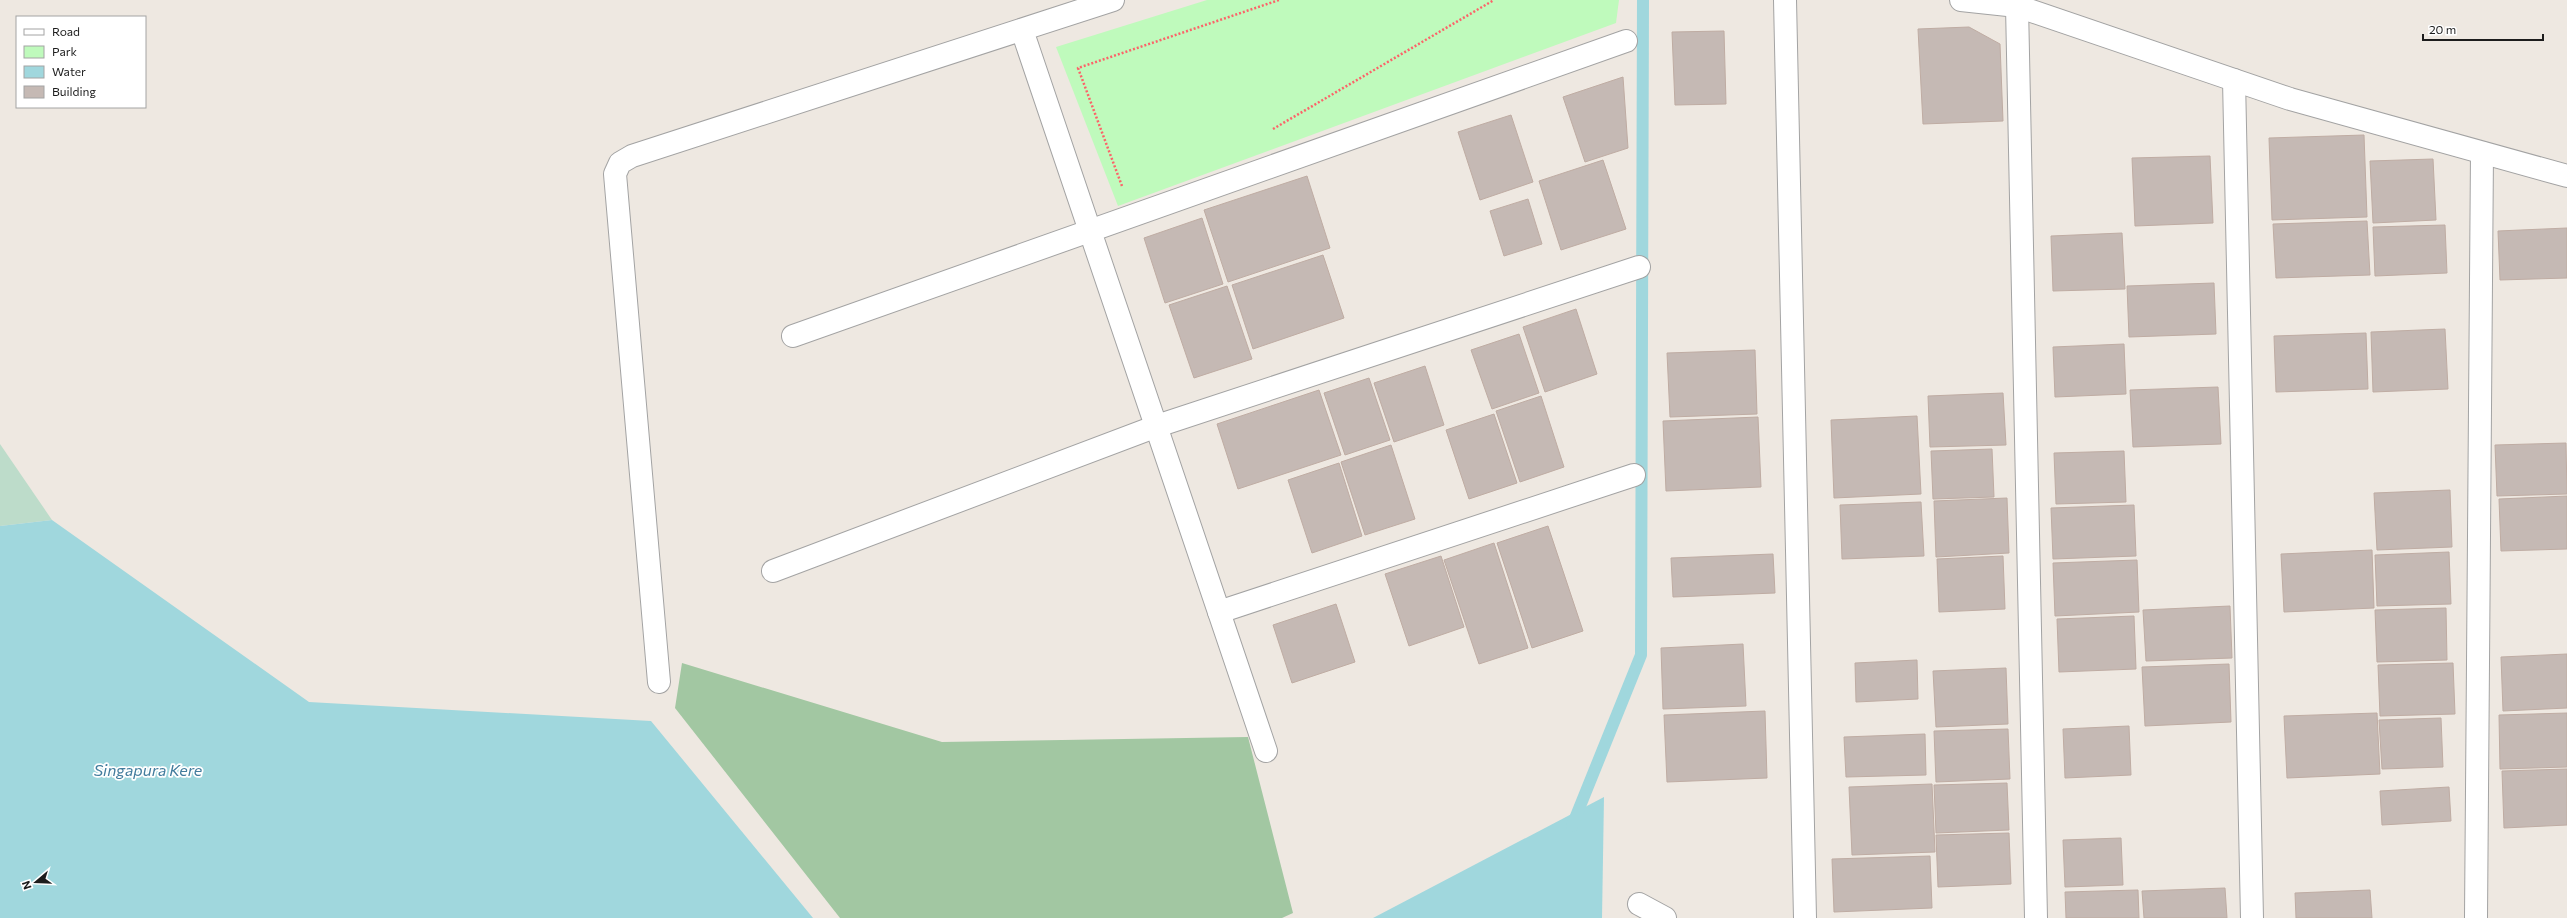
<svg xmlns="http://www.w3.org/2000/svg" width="2567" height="918" font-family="Commissioner,sans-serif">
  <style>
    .wetland { fill: #bddcca }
    .cemetery { fill: #a2c7a2 }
    .park { fill: #bffabc }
    .water { fill: #a0d7dd }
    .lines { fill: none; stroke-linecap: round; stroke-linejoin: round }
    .stream { stroke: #a0d7dd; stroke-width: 12 }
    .building { fill: #c5b9b4; stroke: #bfaca3 }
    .minor-casing { stroke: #a3a3a3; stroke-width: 24 }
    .tertiary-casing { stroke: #a3a3a3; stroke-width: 24 }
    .path { stroke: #fc6369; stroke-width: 2.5; stroke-dasharray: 2 2; stroke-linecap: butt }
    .minor { stroke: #fff; stroke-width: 22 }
    .tertiary { stroke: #fff; stroke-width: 22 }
    .labels { text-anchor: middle; stroke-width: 3.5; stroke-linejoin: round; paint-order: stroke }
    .water-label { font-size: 16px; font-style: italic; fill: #427c9d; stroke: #fff }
  </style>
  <rect width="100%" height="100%" fill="#eee8e1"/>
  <polygon class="wetland" points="0,444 52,520 0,526"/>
  <polygon class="cemetery" points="682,663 942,742 1248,737 1293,913 1282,918 840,918 675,708"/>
  <polygon class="park" points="1207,0 1619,0 1616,23 1118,206 1056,47"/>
  <g class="water">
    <polygon points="52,520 309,702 651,721 813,918 0,918 0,526"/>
    <polygon points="1604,797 1602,918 1373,918"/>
  </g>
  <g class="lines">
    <polyline class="stream" points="1572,826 1641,655 1643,0"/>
  </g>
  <g class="building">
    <polygon points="1969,27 2000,44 2003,121 1923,124 1918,29"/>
    <polygon points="1724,31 1726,104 1675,105 1672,32"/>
    <polygon points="1623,77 1628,148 1585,162 1563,97"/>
    <polygon points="1511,115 1533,182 1480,200 1458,132"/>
    <polygon points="2364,135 2367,217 2272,220 2269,138"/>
    <polygon points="2210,156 2213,223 2135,226 2132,158"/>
    <polygon points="2433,159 2436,220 2373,223 2370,161"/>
    <polygon points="1603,160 1626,229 1561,250 1539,181"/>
    <polygon points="1307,176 1330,248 1228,282 1204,210"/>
    <polygon points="1528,199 1542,244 1504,256 1490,211"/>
    <polygon points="1202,218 1223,284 1165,303 1144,238"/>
    <polygon points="2367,221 2370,275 2276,278 2273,224"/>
    <polygon points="2445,225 2447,273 2375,276 2373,227"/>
    <polygon points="2567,228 2567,278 2500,280 2498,231"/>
    <polygon points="2122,233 2125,289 2053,291 2051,236"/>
    <polygon points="1323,255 1344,318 1253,349 1232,285"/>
    <polygon points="2214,283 2216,334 2129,337 2127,286"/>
    <polygon points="1227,286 1252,359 1194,378 1169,305"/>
    <polygon points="1576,309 1597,374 1545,392 1523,327"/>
    <polygon points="2445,329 2448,389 2373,392 2371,332"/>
    <polygon points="2366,333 2368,389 2276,392 2274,336"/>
    <polygon points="1519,334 1539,393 1492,409 1471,350"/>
    <polygon points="2124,344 2126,394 2055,397 2053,347"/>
    <polygon points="1755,350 1757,414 1670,417 1667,353"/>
    <polygon points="1425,366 1444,425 1394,442 1374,383"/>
    <polygon points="1369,378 1390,440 1345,455 1324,393"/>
    <polygon points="2218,387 2221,444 2133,447 2130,390"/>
    <polygon points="1319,390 1341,455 1238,489 1217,424"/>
    <polygon points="2003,393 2006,445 1930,447 1928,396"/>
    <polygon points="1541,396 1564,467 1520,482 1496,411"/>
    <polygon points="1494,414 1517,483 1469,499 1446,430"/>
    <polygon points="1917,416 1921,494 1834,498 1831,420"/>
    <polygon points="1758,417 1761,487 1666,491 1663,421"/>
    <polygon points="2566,443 2567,494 2497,496 2495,445"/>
    <polygon points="1391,445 1415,519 1365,535 1341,462"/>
    <polygon points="1992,449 1994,497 1933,499 1931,451"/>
    <polygon points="2124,451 2126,502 2056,504 2054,453"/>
    <polygon points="1339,463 1362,536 1312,553 1288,480"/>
    <polygon points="2450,490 2452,547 2377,550 2374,493"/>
    <polygon points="2567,496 2567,549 2501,551 2499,499"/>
    <polygon points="2007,498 2009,553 1936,557 1934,501"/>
    <polygon points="1921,502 1924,556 1842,559 1840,505"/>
    <polygon points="2134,505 2136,556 2053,559 2051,508"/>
    <polygon points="1548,526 1583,631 1532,648 1497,543"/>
    <polygon points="1494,543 1528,648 1479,664 1444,560"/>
    <polygon points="2372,550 2374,608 2284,612 2281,554"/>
    <polygon points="2449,552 2451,604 2377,606 2375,555"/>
    <polygon points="1773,554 1775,593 1673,597 1671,558"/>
    <polygon points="1441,556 1464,627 1409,646 1385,574"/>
    <polygon points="2003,556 2005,609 1939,612 1937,559"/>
    <polygon points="2137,560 2139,612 2055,616 2053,563"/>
    <polygon points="1336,604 1355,662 1292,683 1273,625"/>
    <polygon points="2230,606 2232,658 2146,661 2143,610"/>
    <polygon points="2446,608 2447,660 2377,662 2375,610"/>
    <polygon points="2134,616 2136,669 2059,672 2057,619"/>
    <polygon points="1743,644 1746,706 1663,709 1661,648"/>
    <polygon points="2567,654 2567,708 2503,711 2501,657"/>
    <polygon points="1917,660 1918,699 1856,702 1855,663"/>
    <polygon points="2453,663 2455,714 2380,716 2378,665"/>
    <polygon points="2229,664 2231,722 2145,726 2142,667"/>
    <polygon points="2006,668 2008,724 1936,727 1933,671"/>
    <polygon points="1765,711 1767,778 1667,782 1664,715"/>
    <polygon points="2377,713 2380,774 2287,778 2284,716"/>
    <polygon points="2567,713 2567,767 2500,769 2499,715"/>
    <polygon points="2441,718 2443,767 2382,769 2379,720"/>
    <polygon points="2129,726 2131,775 2065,778 2063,729"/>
    <polygon points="2008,729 2010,779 1936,782 1934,731"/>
    <polygon points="1925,734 1926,775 1846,777 1844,737"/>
    <polygon points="2567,769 2567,825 2504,828 2502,771"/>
    <polygon points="2007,783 2009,830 1936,833 1934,785"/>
    <polygon points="1932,784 1935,852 1852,855 1849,787"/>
    <polygon points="2449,787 2451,821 2382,825 2380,791"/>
    <polygon points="2009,833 2011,884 1938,887 1936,835"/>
    <polygon points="2121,838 2123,885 2065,887 2063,840"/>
    <polygon points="1930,856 1932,908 1834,912 1832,859"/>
    <polygon points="2225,888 2227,918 2144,918 2142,891"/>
    <polygon points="2138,890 2139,918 2066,918 2065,892"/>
    <polygon points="2370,890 2372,918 2296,918 2295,893"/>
  </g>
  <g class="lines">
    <g class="minor-casing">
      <g id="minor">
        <polyline points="1785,0 1805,918"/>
        <polyline points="1961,0 2017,6 2036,918"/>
        <polyline points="1022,30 1266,751"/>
        <polyline points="2234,80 2252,918"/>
        <polyline points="793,336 1626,41"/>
        <polyline points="773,571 1157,426 1639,267"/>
        <polyline points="1219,612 1634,475"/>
        <polyline points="659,682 615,174 620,163 632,156 1113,0"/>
        <polyline points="1639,904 1665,918"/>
        <polyline points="2476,918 2482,153"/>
      </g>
    </g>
    <g class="tertiary-casing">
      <polyline id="tertiary" points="2011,0 2017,6 2290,99 2567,176"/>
    </g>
    <g class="path">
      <polyline points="1273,129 1494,0"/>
      <polyline points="1122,186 1078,68 1279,0"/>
    </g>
    <use href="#minor" class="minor"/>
    <use href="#tertiary" class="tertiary"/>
  </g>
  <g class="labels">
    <g class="water-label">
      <text x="148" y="776">Singapura Kere</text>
    </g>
  </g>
  <rect x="16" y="16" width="130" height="92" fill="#ffffff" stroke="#a4a4a4"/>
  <rect x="24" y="29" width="20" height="6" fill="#ffffff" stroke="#a4a4a4"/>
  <text x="52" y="36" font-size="12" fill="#1c1c1c">Road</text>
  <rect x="24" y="46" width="20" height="12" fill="#bffabc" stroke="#a4a4a4"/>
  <text x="52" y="56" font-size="12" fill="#1c1c1c">Park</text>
  <rect x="24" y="66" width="20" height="12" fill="#a0d7dd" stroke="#a4a4a4"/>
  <text x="52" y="76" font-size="12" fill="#1c1c1c">Water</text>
  <rect x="24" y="86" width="20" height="12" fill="#c5b9b4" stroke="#a4a4a4"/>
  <text x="52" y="96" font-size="12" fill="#1c1c1c">Building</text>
  <g transform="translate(36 882) rotate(251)" stroke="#ffffff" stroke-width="3" paint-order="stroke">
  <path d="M0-3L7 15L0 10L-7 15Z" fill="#1c1c1c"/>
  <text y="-6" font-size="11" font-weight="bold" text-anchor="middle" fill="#1c1c1c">N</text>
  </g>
  <path d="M2423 34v6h120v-6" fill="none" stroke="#1c1c1c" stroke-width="2"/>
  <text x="2429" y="34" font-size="12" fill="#1c1c1c" stroke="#ffffff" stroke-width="3" paint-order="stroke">20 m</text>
</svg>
